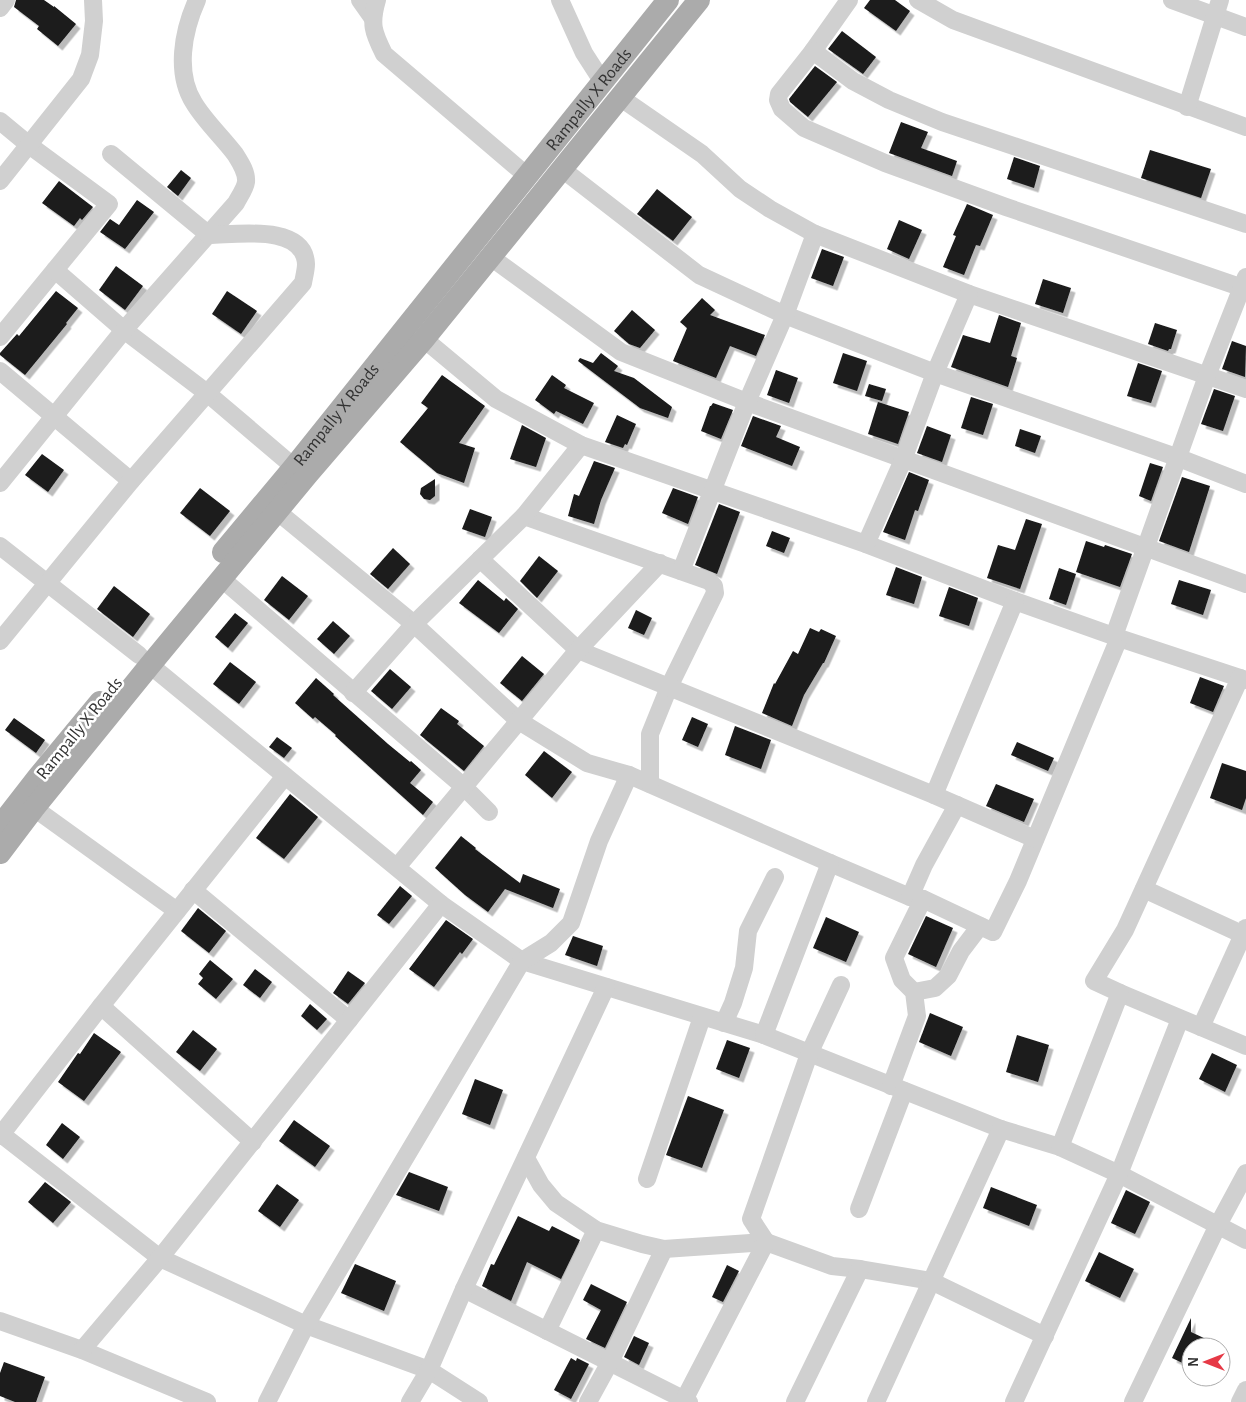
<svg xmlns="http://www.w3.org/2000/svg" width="1246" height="1402" font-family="'Alegreya Sans',sans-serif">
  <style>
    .building { fill: #1a1a1a; filter: url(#shadow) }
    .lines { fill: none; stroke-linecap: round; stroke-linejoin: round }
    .minor { stroke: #d0d0d0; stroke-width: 18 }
    .major { stroke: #ababab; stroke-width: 22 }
    .labels { text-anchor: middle; stroke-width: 5; stroke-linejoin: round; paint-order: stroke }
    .street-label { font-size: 18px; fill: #333; stroke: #fff }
  </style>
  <defs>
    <filter id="shadow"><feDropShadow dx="4.5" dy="4.5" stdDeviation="0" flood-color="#0004"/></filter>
  </defs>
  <rect width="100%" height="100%" fill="#fff"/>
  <g class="building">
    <polygon points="16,0 44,0 54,7 54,6 76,24 58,46 37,29 39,26 14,7"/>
    <polygon points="870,0 895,0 910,11 896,31 864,8"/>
    <polygon points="842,31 876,57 863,74 828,49"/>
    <polygon points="815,66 837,82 808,117 790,102 789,99"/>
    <polygon points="901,122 928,132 921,148 957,161 952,176 889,153"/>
    <polygon points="1150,150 1211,169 1201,198 1141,178"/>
    <polygon points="1014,157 1040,166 1034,188 1007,179"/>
    <polygon points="181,170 191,178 178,196 167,187"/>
    <polygon points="59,181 93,207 82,220 80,218 74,226 42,203"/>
    <polygon points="657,189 692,217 673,241 637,214"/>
    <polygon points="137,200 154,212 125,249 100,232 110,219 119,225"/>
    <polygon points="967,204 993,215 980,246 976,245 964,275 943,267 956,236 953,235"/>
    <polygon points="899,220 922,230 909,259 887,249"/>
    <polygon points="822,249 844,257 833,286 811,278"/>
    <polygon points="116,266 143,286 125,310 99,290"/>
    <polygon points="1043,279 1071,288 1063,313 1035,304"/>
    <polygon points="56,291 78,308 66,323 67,324 25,375 0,355 0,353 17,334 19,336"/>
    <polygon points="227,291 257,311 241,334 212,314"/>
    <polygon points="702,298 715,310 710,315 765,335 756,356 730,346 716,378 673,361 687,328 680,322"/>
    <polygon points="632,310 655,330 640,348 629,344 614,331"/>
    <polygon points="999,315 1021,323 1011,356 1017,358 1008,387 951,367 963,335 990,343"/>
    <polygon points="1155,323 1177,330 1171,349 1169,349 1168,351 1148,344"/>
    <polygon points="1232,341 1246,346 1245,377 1222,369"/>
    <polygon points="601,353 618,366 614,371 634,378 672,407 668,418 640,408 578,361 580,358 593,363"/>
    <polygon points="843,353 867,361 857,391 833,383"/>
    <polygon points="1138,363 1162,371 1151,403 1127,396"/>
    <polygon points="776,370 798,378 789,403 767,395"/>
    <polygon points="442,375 485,406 459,443 475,448 464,483 437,473 400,442 428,408 421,403"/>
    <polygon points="552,375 566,385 564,388 594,403 583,424 556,411 554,414 535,400"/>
    <polygon points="869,384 886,389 882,401 865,396"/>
    <polygon points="1214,389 1235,396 1223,431 1201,424"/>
    <polygon points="971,397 993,404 983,435 961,428"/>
    <polygon points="878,402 909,412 898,444 868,434"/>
    <polygon points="713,403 733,410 721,439 701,431 710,406 711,406"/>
    <polygon points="617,415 636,424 627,445 625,444 623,448 605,442"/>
    <polygon points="753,416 781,426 776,437 800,447 792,466 741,446"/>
    <polygon points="522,425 546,438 536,467 510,459"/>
    <polygon points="927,426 951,435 942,462 917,453"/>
    <polygon points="1020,429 1041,436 1035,453 1015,446"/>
    <polygon points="42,454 64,470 48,492 25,475"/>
    <polygon points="594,461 615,468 601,500 594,524 568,516 574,494 579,496"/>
    <polygon points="1150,463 1163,467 1151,501 1139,496"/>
    <polygon points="909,472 929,480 918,511 915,510 905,540 883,532"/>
    <polygon points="1182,477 1210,486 1189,552 1159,541"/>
    <polygon points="435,479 435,496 430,500 424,499 420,494 421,488"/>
    <polygon points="200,488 230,511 210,536 180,513"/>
    <polygon points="673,488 698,497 688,524 662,513"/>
    <polygon points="719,504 740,512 717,574 695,565"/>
    <polygon points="470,509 492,517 485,537 462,529"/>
    <polygon points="1026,519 1042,524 1020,589 987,578 998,545 1015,550"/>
    <polygon points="772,531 790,538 784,553 766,546"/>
    <polygon points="1086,541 1104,547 1105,545 1132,554 1120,587 1076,572"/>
    <polygon points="393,548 410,564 388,589 370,574"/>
    <polygon points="539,556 558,571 537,598 520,581"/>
    <polygon points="896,567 922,577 914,604 886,595"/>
    <polygon points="1059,568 1076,574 1066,605 1049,599"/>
    <polygon points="282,576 308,596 289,620 264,600"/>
    <polygon points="478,580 504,601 506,598 518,609 499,633 459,603"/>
    <polygon points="1179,580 1211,590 1203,615 1171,604"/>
    <polygon points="114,586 150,614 133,637 97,609"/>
    <polygon points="949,587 978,598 969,626 939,616"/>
    <polygon points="636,610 652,618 644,635 628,628"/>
    <polygon points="235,613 248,623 228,648 215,637"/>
    <polygon points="333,621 350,636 334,654 317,639"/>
    <polygon points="810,628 819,632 821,629 836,636 824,663 823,663 804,695 792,726 762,713 774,683 775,684 793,651 798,654"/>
    <polygon points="522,656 544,674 522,701 500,683"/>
    <polygon points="230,662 256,682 239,704 213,684"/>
    <polygon points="390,669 411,687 392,709 371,691"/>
    <polygon points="1200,677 1224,686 1213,712 1190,703"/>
    <polygon points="316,678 334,694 333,695 388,744 410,762 411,761 421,770 410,783 433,802 423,815 335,736 336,735 315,717 313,719 295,703"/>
    <polygon points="441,708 459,721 457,724 484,746 464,771 420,735"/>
    <polygon points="692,717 708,724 698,747 682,740"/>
    <polygon points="14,718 45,740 36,753 5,730"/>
    <polygon points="735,726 771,740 761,769 725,755"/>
    <polygon points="277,737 292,748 284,758 269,747"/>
    <polygon points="1017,742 1054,758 1048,771 1011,755"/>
    <polygon points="544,751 572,772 552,798 525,775"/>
    <polygon points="1222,763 1246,771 1246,798 1242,810 1210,798"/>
    <polygon points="996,784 1034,799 1024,822 986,806"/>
    <polygon points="290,794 318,817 284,859 256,838"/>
    <polygon points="461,836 476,848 475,849 520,883 523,874 560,889 553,908 505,889 488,912 465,895 435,868"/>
    <polygon points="400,886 412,896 389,924 377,915"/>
    <polygon points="198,908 226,931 209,953 181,931"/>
    <polygon points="926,916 953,928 936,967 908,954"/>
    <polygon points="826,917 859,932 846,962 813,948"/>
    <polygon points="446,920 473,939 462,954 460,952 434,987 409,969"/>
    <polygon points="573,936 603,946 597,966 565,955"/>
    <polygon points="210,960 233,979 216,999 198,984 203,978 199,974"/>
    <polygon points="255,969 272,982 260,998 243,985"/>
    <polygon points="348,971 365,983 348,1004 333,993"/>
    <polygon points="310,1004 327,1019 317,1030 301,1016"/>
    <polygon points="930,1013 963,1027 951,1056 919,1042"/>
    <polygon points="193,1030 217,1049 200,1071 176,1052"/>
    <polygon points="94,1033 121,1052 84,1101 58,1082 78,1053 80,1054"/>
    <polygon points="1017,1035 1049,1045 1038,1082 1006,1072"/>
    <polygon points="727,1040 750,1048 739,1078 716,1069"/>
    <polygon points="1212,1053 1237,1065 1225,1092 1199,1079"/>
    <polygon points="475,1079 503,1090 490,1125 462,1114"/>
    <polygon points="688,1096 724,1110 702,1168 666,1155"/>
    <polygon points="294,1120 330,1146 315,1167 279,1141"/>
    <polygon points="62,1123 80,1137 63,1159 46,1145"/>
    <polygon points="409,1172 448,1187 439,1211 396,1195"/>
    <polygon points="45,1182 71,1202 53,1223 28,1202"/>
    <polygon points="277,1184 299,1200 280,1227 258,1211"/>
    <polygon points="991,1187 1037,1205 1029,1226 983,1208"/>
    <polygon points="1126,1190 1150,1202 1135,1234 1111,1223"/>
    <polygon points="518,1216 549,1231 552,1226 580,1240 561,1279 527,1262 511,1301 482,1286 491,1264 494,1265"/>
    <polygon points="1099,1252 1134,1269 1120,1298 1085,1281"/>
    <polygon points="355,1264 396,1281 384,1311 341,1293"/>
    <polygon points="727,1265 739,1271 723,1302 712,1297"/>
    <polygon points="591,1284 627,1302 605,1348 586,1339 601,1310 583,1300"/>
    <polygon points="1191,1318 1191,1332 1223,1347 1191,1347 1191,1367 1172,1358"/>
    <polygon points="634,1336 649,1343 639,1365 624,1357"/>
    <polygon points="571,1358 576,1361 577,1358 589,1364 571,1399 554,1390"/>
    <polygon points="4,1362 45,1377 36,1402 15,1402 0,1396 0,1373"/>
  </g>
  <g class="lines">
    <g class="minor">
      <polyline points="360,0 372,17"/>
      <path d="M377 0C370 24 373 32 384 54L526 175"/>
      <polyline points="560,0 584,53 602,81"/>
      <polyline points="849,0 813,51 779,94 778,100 782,109 804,128 885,163 1006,207 1246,289"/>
      <polyline points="918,0 953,20 1246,127"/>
      <polyline points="1172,0 1246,27"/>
      <polyline points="0,8 6,0"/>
      <polyline points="813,51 853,81 889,100 942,122 1246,224"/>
      <polyline points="621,98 702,154 740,189 770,209 815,234 969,294 1246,389"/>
      <polyline points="1187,107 1220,0"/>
      <polyline points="0,121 29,145 109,204 0,337"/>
      <polyline points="562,169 699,275 785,315 935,373 1179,458 1246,484"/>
      <polyline points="0,181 81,79 90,55 94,21 93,0"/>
      <polyline points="492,258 621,352 747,402 1246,584"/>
      <polyline points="55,270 124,330 207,393 294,467"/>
      <polyline points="424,339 496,399 581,445 866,544 1015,601 1119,638 1246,680"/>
      <polyline points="0,371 131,481"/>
      <path d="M0 483 124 330 236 203C239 197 245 189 246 182 247 172 240 162 235 154 222 137 204 120 194 103 175 73 183 31 197 0"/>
      <polyline points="278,512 414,624 519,721 587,763 629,775 830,863 910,897 923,899 993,932 1018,881 1119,638"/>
      <polyline points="524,516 709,581 714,586 715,593 669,687 650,734 650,784"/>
      <polyline points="866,544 903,460 935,373 969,294"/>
      <polyline points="0,546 139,655"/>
      <polyline points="480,559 578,650 934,795 1035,839"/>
      <polyline points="681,571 747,402 785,315 815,234"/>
      <polyline points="222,579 463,786 489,812"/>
      <polyline points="1114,636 1207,376 1246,277"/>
      <path d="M0 641 131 481 303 283C304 277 306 270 306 264 304 223 235 235 209 235L111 154"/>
      <polyline points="150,665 441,904 522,961 764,1035 1001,1129 1060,1147 1119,1174 1246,1240"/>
      <polyline points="353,693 414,624 524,516 581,445"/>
      <polyline points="934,795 1015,601"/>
      <polyline points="34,808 177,911"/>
      <polyline points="397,867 578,650 660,563"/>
      <polyline points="1144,889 1246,936"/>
      <polyline points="193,890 349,1020"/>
      <polyline points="910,897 924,865 957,805"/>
      <polyline points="914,992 935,988 948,976 961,951 980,926"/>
      <polyline points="1120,993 1246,1046"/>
      <polyline points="101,1006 253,1142"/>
      <polyline points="724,1023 733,1003 744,968 748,931 775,877"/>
      <polyline points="1201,1027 1246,928"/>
      <polyline points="764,1035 830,863"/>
      <polyline points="891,1086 917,1016 914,992 902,980 894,958 923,899"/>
      <polyline points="0,1133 160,1258 306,1325 429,1370 479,1402"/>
      <polyline points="0,1136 101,1006 285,776"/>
      <polyline points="1060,1147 1120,993 1094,981 1125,930 1240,678"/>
      <polyline points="526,1158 541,1185 556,1203 596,1230 642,1244 664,1249 766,1242 832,1266 860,1269 931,1281 1045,1336"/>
      <polyline points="647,1179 702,1017"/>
      <polyline points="859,1209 904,1091"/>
      <polyline points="766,1242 751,1219 809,1054 841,985"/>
      <polyline points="464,1289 689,1402"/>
      <polyline points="0,1321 82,1350 207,1402"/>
      <polyline points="547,1331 596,1230"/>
      <polyline points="82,1350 160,1258 441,904"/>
      <polyline points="267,1402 306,1325 522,961 551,943 571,923 599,841 629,775"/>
      <polyline points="410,1402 429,1370 464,1289 606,987"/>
      <polyline points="588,1402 610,1362 664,1249"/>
      <polyline points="683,1402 766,1242"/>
      <polyline points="795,1402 860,1269"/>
      <polyline points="876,1402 1001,1129"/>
      <polyline points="1014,1402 1119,1174 1180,1019"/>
      <polyline points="1133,1402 1218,1225 1246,1173"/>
      <polyline points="1240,1402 1246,1390"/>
    </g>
    <g class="major">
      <path id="s1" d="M223 552 294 467 668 0"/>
      <polyline points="0,826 38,777 100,702"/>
      <polyline points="0,853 34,808 150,665 308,474 424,339 699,0"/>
    </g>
  </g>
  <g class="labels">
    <g class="street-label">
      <text dy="6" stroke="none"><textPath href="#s1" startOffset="582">Rampally X Roads</textPath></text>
      <text dy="6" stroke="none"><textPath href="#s1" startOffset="178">Rampally X Roads</textPath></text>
      <text transform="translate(79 728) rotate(-51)" y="6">Rampally X Roads</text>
    </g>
  </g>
  <g transform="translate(1206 1362) rotate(270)"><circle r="24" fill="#ffffff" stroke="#adadad"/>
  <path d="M0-4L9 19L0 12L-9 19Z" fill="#e63946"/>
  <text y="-8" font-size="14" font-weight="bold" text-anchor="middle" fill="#333333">N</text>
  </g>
</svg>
